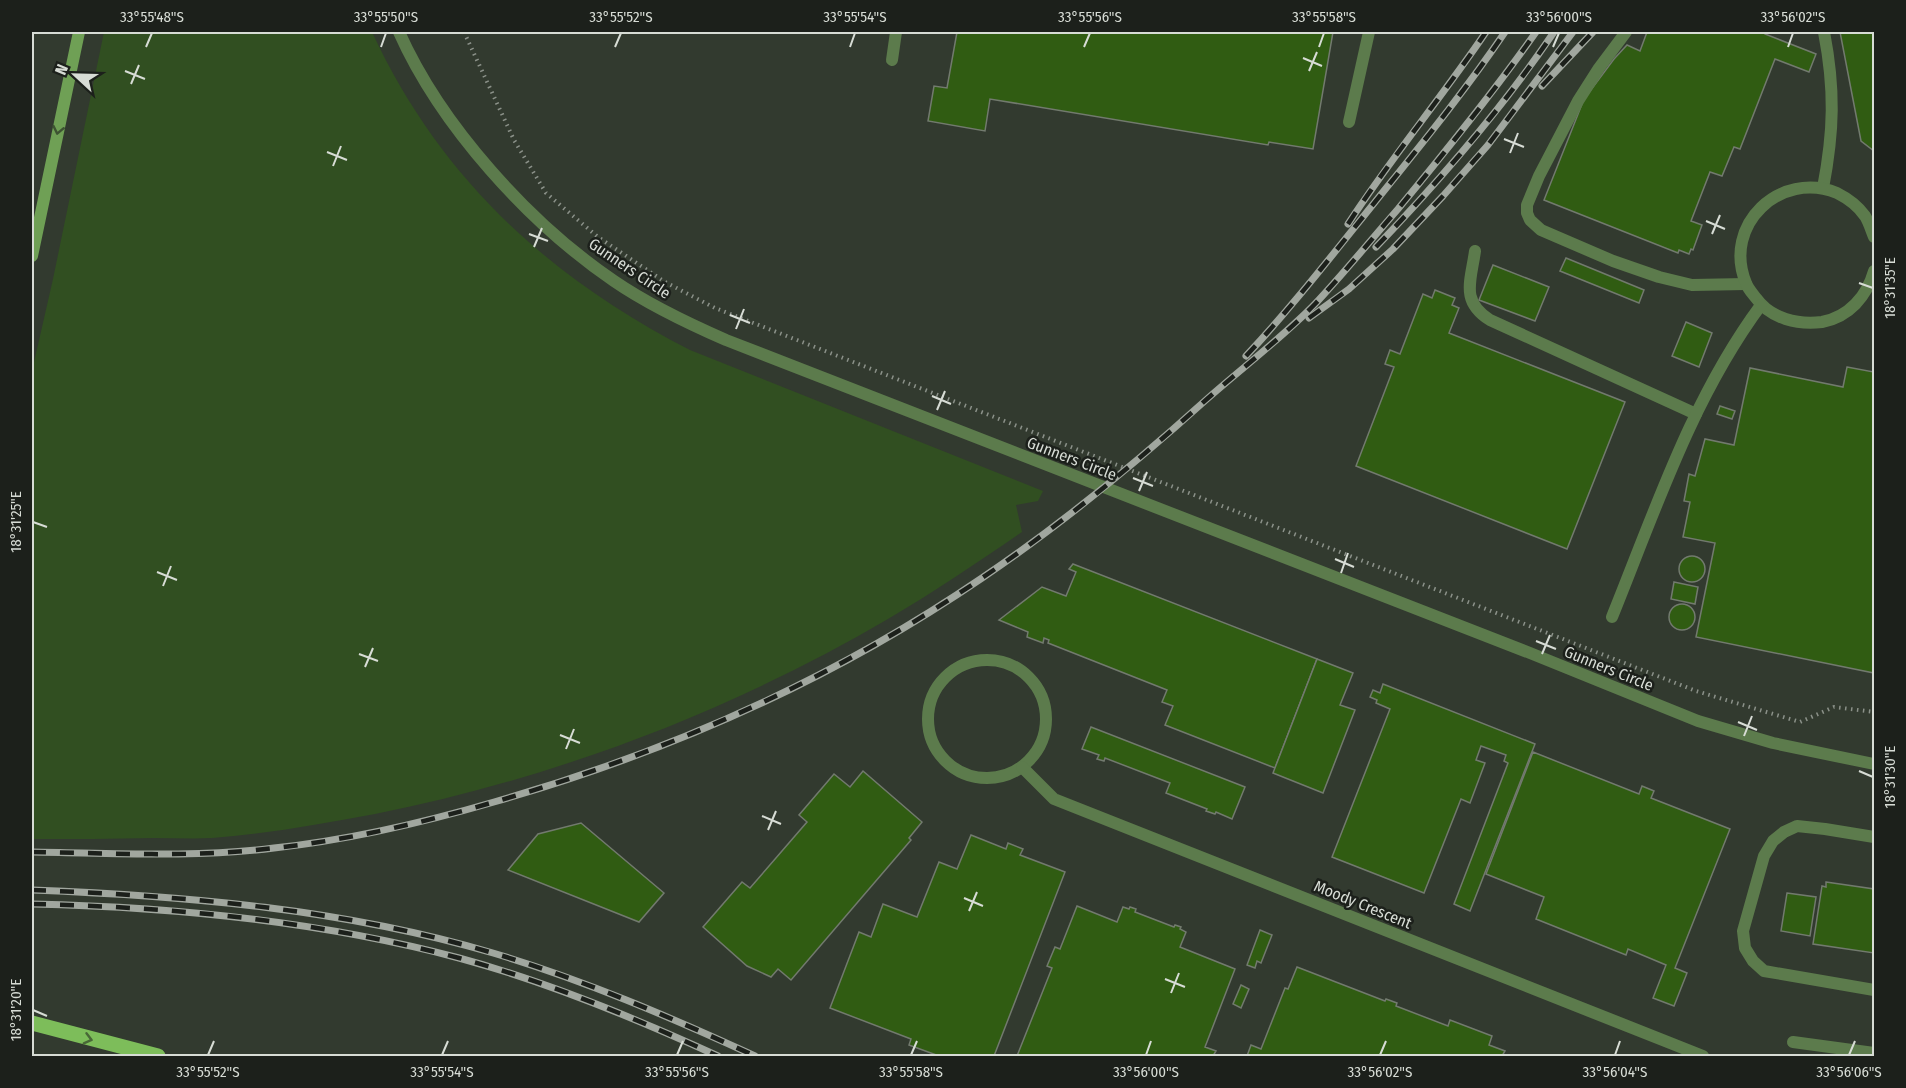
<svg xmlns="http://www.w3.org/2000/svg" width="1906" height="1088" font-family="'Fira Sans Condensed',sans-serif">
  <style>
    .green { fill: #314f21 }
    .building { fill: #305c12; stroke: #727a6e; stroke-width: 1.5 }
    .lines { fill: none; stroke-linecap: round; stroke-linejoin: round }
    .path { stroke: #8b9189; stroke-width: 4; stroke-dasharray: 1.5 4.5; stroke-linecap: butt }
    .lane { stroke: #5c7b4c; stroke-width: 12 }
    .street { stroke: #5c7b4c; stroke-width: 12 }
    .secondary { stroke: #6fa055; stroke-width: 12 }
    .primary { stroke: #7dbd5a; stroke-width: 15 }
    .rail-casing { stroke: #a1a79f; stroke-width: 7 }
    .rail { stroke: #1c201b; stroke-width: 4.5; stroke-dasharray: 14; stroke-linecap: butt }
    .oneway { stroke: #3d5332 }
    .oneway2 { stroke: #486737 }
    .ticks { fill: none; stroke: #d7dcd5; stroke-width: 2 }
    .labels { text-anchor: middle; stroke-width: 5; stroke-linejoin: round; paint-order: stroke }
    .street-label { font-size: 16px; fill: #d7dcd5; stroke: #1c201b }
    .neatline { fill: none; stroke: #d7dcd5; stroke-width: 2 }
    .ticks-label { font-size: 15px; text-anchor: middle; fill: #d7dcd5 }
  </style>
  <rect width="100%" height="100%" fill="#323a2f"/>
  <path class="green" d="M104 32H372C440 178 548 277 690 350L1043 491 1038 501 1016 505 1022 532C978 562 934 592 888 619 729 712 555 778 375 814 321 824 266 834 212 838 193 839 173 838 154 838 113 839 72 839 32 839V371L53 279Z"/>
  <g class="building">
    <polygon points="957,32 1333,32 1313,149 1269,142 1268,145 990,99 985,131 928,121 934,86 947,88"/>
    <polygon points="1647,32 1765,32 1765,34 1816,54 1809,72 1775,59 1740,149 1734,147 1722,176 1710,172 1691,221 1702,225 1693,250 1691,249 1689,254 1679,250 1678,253 1544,200 1584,99 1614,59 1627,45 1640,51"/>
    <polygon points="1840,32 1874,32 1874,151 1861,141"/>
    <polygon points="1566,258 1644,290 1639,303 1560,271"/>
    <polygon points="1493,265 1549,287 1535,321 1479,300"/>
    <polygon points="1435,290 1455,298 1452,305 1459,308 1449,333 1625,402 1567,549 1356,466 1394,367 1385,364 1390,350 1400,354 1423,294 1432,298"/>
    <polygon points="1686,322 1712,333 1699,367 1672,356"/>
    <polygon points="1847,367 1874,372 1874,673 1696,637 1715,543 1683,537 1690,502 1684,501 1689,474 1695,476 1705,439 1734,445 1750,368 1843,387"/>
    <polygon points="1720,406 1735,411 1732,419 1717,414"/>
    <circle cx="1692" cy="569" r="13"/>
    <polygon points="1073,564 1317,659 1275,768 1165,725 1173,706 1162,702 1167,690 1048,643 1049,640 1044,638 1043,643 1027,637 1028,632 999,620 1042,587 1066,596 1076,572 1069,569"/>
    <polygon points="1674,582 1698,587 1695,604 1671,599"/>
    <circle cx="1682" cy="617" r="13"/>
    <polygon points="1317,659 1353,673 1340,705 1355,710 1323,793 1273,773"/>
    <polygon points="1383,684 1535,744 1470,911 1454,904 1508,763 1504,761 1506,755 1481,746 1476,760 1485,763 1470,803 1461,799 1424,893 1332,857 1390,709 1376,703 1377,700 1370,697 1373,690 1380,693"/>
    <polygon points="1091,727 1245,787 1232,819 1216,812 1215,814 1206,811 1207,809 1166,793 1170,783 1105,758 1104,761 1097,759 1099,755 1082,749"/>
    <polygon points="1533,752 1639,794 1642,786 1654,791 1651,798 1730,829 1675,968 1687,973 1674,1006 1653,998 1666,965 1628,949 1626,955 1536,919 1544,897 1486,874"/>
    <polygon points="863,771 922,822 909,838 911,840 791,980 778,969 771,977 747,966 703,927 742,882 750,888 807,822 799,815 834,774 850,787"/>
    <polygon points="581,823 664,893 639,922 508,870 538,834"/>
    <polygon points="971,835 1006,849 1008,843 1023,849 1020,855 1065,872 994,1056 939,1056 909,1045 911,1039 830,1008 859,932 871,937 883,904 917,917 939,862 957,869"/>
    <polygon points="1826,882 1874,889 1874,953 1813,944 1822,886 1826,887"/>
    <polygon points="1787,893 1816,897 1810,936 1781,931"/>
    <polygon points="1077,906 1117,922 1123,907 1129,909 1130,907 1136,909 1135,912 1174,927 1175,925 1181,927 1180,929 1186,932 1180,947 1235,969 1205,1047 1216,1051 1213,1056 1017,1056 1052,968 1047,966 1055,947 1060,949"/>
    <polygon points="1260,930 1272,935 1261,963 1257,961 1255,968 1247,965"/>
    <polygon points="1297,967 1385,1001 1386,999 1397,1003 1396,1006 1448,1026 1450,1020 1492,1036 1489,1045 1505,1051 1502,1056 1247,1056 1251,1045 1261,1049 1285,988 1288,989"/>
    <polygon points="1241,985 1249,989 1241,1008 1233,1004"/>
  </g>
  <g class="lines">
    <polyline class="path" points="464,32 514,140 546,193 598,237 665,282 715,308 1696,691 1800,722 1834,707 1874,712"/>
    <g class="lane">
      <polyline points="1626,32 1599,68 1578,101 1539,176 1527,205 1527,213 1530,220 1541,230 1613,261 1659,277 1692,285 1746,284"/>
      <polyline points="892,60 896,32"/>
      <polyline points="1349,122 1369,32"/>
      <path d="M1823 188C1834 131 1835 89 1824 32"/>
      <path d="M1874 237C1871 230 1869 222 1865 216 1858 206 1847 198 1837 193 1780 170 1722 225 1746 283 1748 289 1753 294 1756 298 1771 319 1798 325 1822 322 1849 317 1867 296 1874 271"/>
      <path d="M1475 251C1471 281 1460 301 1490 320L1696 414"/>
      <path d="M1612 617C1655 511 1692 398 1761 305"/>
      <circle cx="987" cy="719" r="59"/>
      <polyline points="1022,767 1054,799 1703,1056"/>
      <polyline points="1874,837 1825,829 1797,826 1784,832 1773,841 1764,856 1743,931 1745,948 1753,961 1764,971 1874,990"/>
      <polyline points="1793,1042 1874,1053"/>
    </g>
    <path class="street" d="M399 32C441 126 529 223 614 281 649 305 687 323 726 340L1530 653 1698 721 1773 743 1874 764"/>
    <polyline class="secondary" points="32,256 79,32"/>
    <polyline class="primary" points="32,1023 158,1056"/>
    <g class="rail-casing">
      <g id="rail">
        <polyline points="1542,86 1593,32"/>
        <path d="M1348 224C1391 158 1442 97 1486 32"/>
        <path d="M1376 247C1441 179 1502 109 1554 32"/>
        <polyline points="1309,318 1349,289 1393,249 1443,196 1488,145 1573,32"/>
        <path d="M1246 356C1292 307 1333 254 1375 202 1420 146 1465 91 1505 32"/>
        <path d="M32 852C112 853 194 858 274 848 349 840 422 823 494 802 666 753 834 679 982 578 1062 524 1136 463 1207 399 1242 368 1283 337 1315 304 1344 273 1370 241 1398 209 1446 151 1493 93 1536 32"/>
        <path d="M32 890C188 896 343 909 493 953 584 980 670 1017 755 1056"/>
        <path d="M32 904C176 907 319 921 459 958 548 982 635 1018 718 1056"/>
      </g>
    </g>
    <use href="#rail" class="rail"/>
  </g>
  <defs><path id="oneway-chevron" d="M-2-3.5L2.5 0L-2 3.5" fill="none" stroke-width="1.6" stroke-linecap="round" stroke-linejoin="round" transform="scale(1.5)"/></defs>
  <use class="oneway" href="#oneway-chevron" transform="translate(58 130) rotate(102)"/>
  <use class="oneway2" href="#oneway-chevron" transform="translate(88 1039) rotate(15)"/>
  <path class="ticks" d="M146 47 152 33M381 47 386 33M615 47 621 33M850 47 855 33M1084 47 1090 33M1319 47 1324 33M1553 47 1559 33M1788 47 1793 33M1303 58 1322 66M125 71 145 79M1309 71 1317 52M131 84 139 65M1504 139 1524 147M327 152 347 160M1510 153 1518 133M333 166 341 146M1706 221 1725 229M529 234 548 241M1712 234 1720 215M534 247 542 228M1859 283 1873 288M730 315 750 323M736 329 744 309M932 396 951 404M937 410 945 391M1133 478 1153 486M1139 491 1147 472M33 522 47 527M1335 559 1354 567M157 572 177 580M1341 573 1348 553M163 586 171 566M1536 641 1556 649M359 654 378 661M1542 654 1550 635M365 667 373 648M1738 722 1757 730M560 735 580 743M1744 736 1752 716M566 749 574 729M1859 771 1873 777M762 816 781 824M768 830 776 811M964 898 983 906M969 911 977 892M1165 979 1185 987M1171 993 1179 973M33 1010 47 1016M208 1055 214 1041M442 1055 448 1041M677 1055 683 1041M911 1055 917 1041M1146 1055 1151 1041M1380 1055 1386 1041M1615 1055 1620 1041M1849 1055 1855 1041"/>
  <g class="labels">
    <g class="street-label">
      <text transform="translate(630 268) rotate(34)" y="6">Gunners Circle</text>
      <text transform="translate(1072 458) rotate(21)" y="6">Gunners Circle</text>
      <text transform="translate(1609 668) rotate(22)" y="6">Gunners Circle</text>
      <text transform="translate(1363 904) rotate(22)" y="6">Moody Crescent</text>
    </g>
  </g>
  <rect width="1906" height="1088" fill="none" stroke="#1c201b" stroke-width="66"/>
  <g transform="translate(75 75) rotate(292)" stroke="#1c201b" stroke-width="4.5" paint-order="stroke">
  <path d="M0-4.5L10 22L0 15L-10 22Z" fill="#d7dcd5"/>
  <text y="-9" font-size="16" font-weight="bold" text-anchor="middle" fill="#d7dcd5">N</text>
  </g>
  <rect x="33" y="33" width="1840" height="1022" class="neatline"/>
  <g class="ticks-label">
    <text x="152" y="22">33°55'48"S</text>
    <text x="386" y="22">33°55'50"S</text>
    <text x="621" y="22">33°55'52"S</text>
    <text x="855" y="22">33°55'54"S</text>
    <text x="1090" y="22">33°55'56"S</text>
    <text x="1324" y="22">33°55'58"S</text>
    <text x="1559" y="22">33°56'00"S</text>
    <text x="1793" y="22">33°56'02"S</text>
    <text transform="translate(1890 288) rotate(-90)" y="5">18°31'35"E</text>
    <text transform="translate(16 522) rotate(-90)" y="5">18°31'25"E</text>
    <text transform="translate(1890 777) rotate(-90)" y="5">18°31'30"E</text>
    <text transform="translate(16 1010) rotate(-90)" y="5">18°31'20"E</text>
    <text x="208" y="1077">33°55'52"S</text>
    <text x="442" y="1077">33°55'54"S</text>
    <text x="677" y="1077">33°55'56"S</text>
    <text x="911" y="1077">33°55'58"S</text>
    <text x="1146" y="1077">33°56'00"S</text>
    <text x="1380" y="1077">33°56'02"S</text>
    <text x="1615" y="1077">33°56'04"S</text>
    <text x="1849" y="1077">33°56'06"S</text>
  </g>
</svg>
